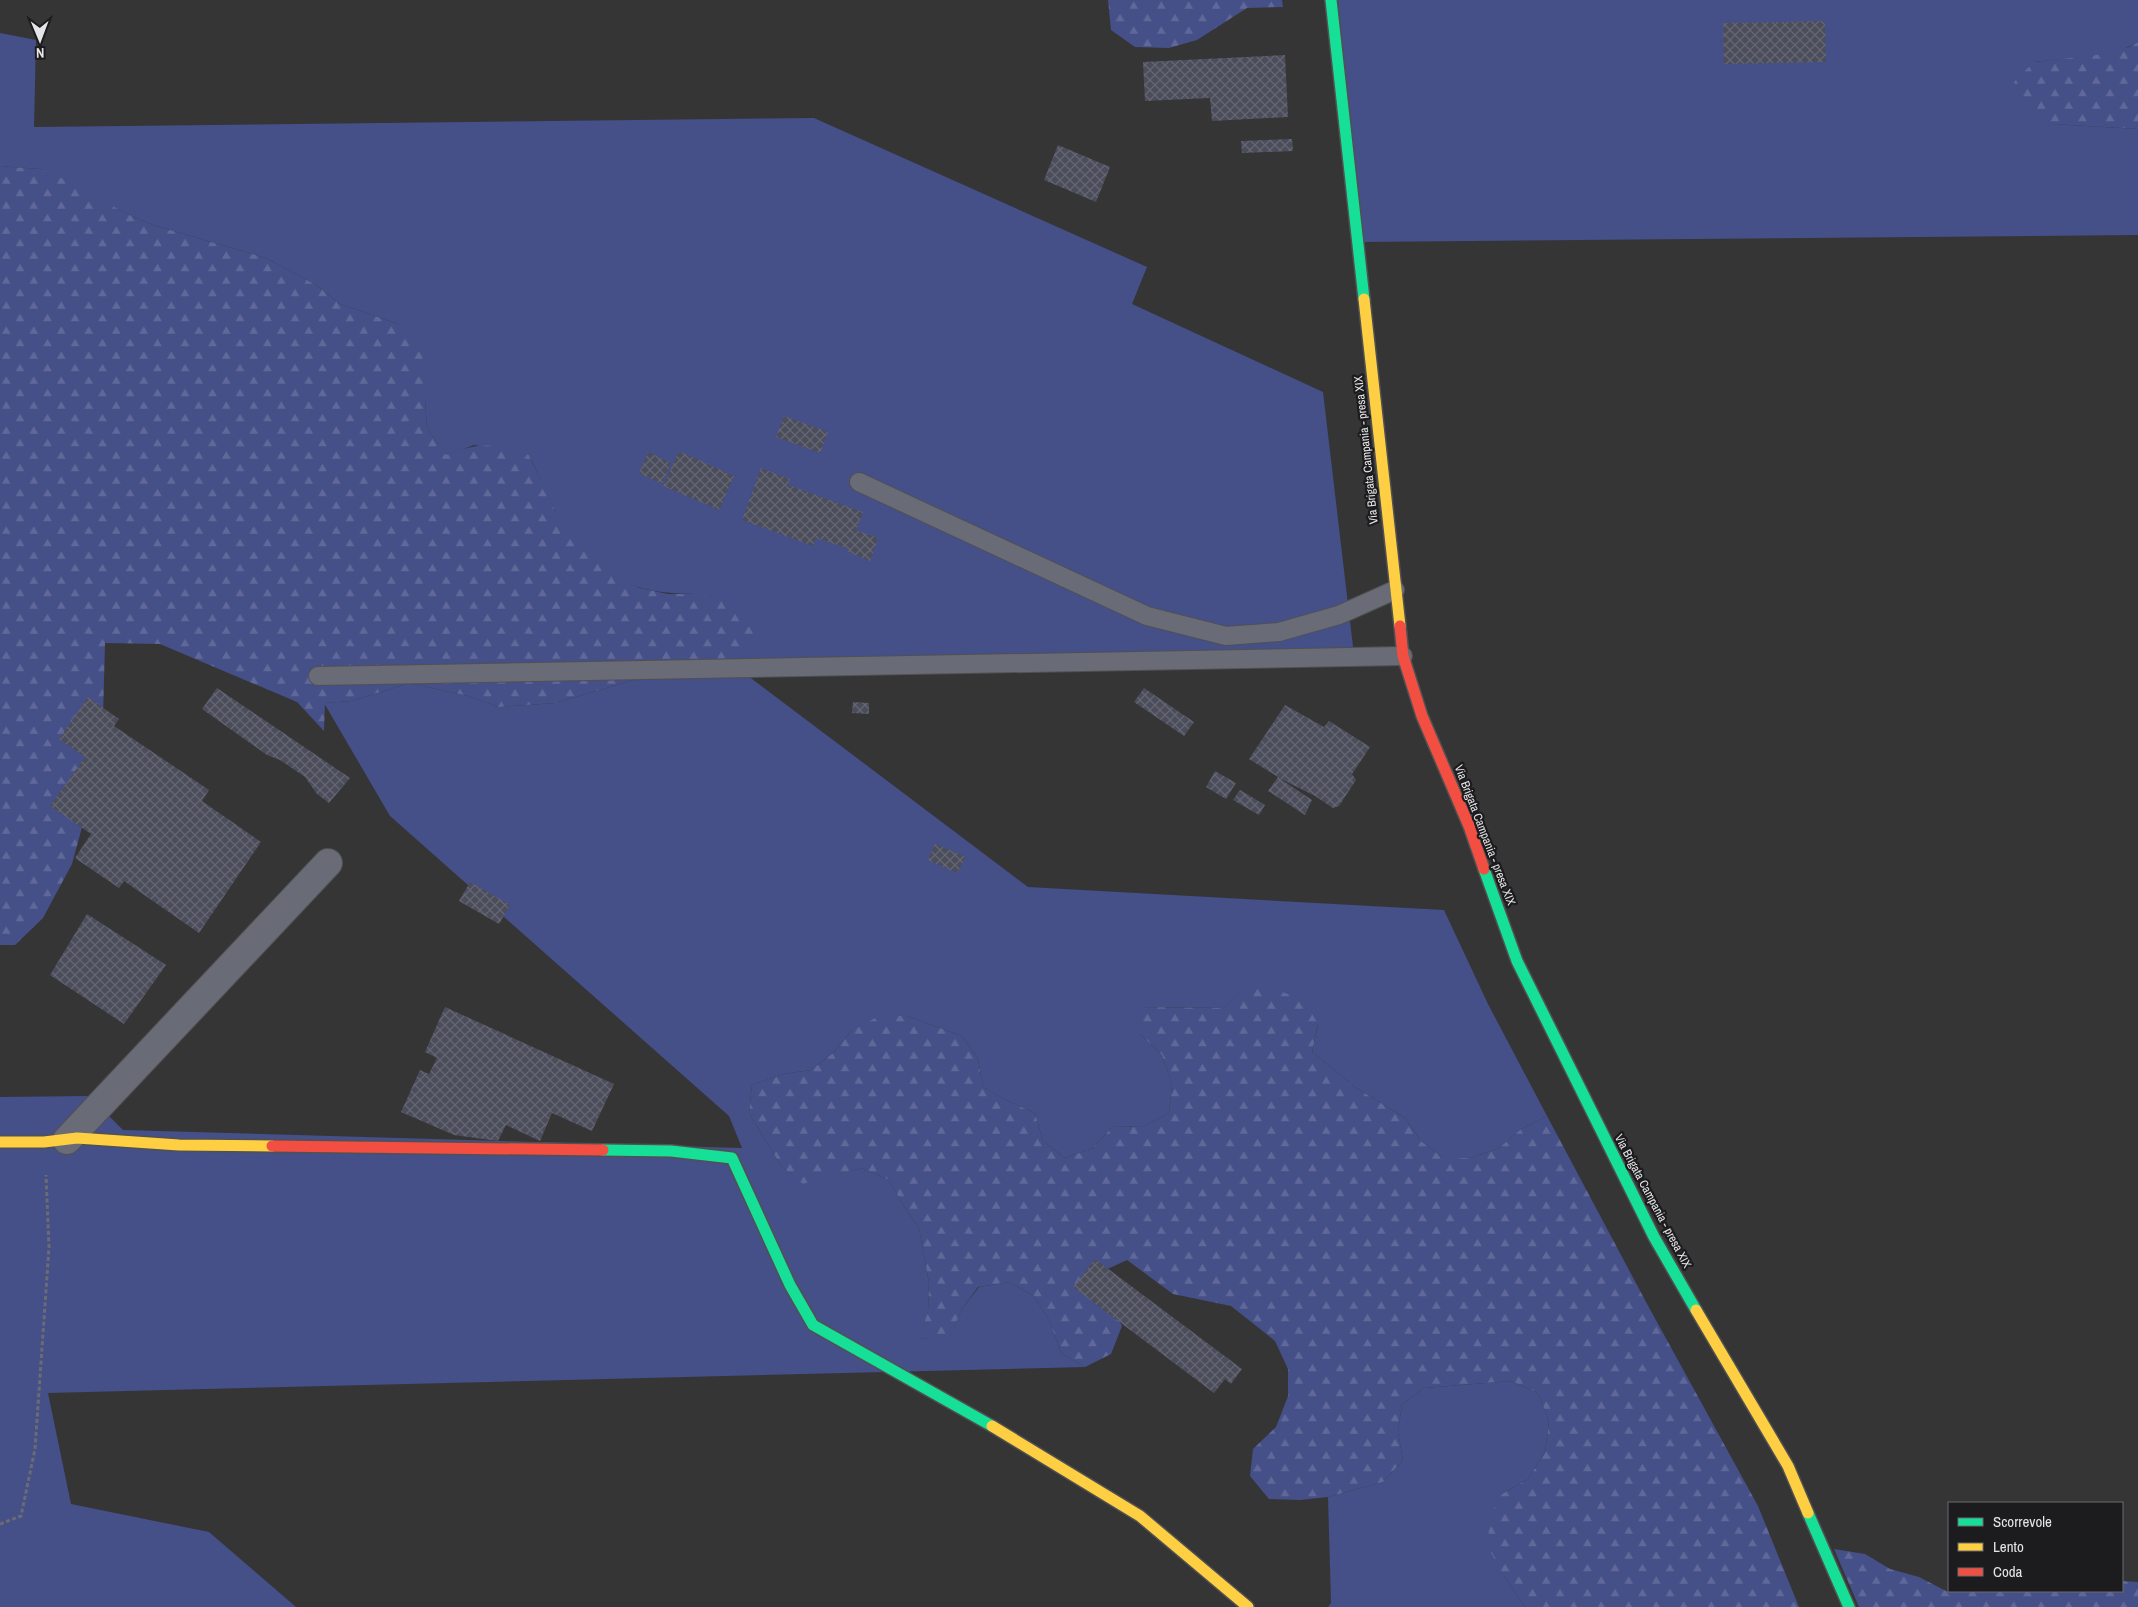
<svg xmlns="http://www.w3.org/2000/svg" width="2138" height="1607" font-family="'Archivo Narrow',sans-serif">
  <style>
    .grass { fill: #454f88 }
    .forest { fill: url(#forest-firs) }
    .building { fill: url(#building-cross-hatch) }
    .lines { fill: none; stroke-linecap: round; stroke-linejoin: round }
    .lane-casing { stroke: #515152; stroke-width: 20 }
    .street-casing { stroke: #515152; stroke-width: 30 }
    .fast-casing { stroke: #515152; stroke-width: 14 }
    .slow-casing { stroke: #515152; stroke-width: 14 }
    .jam-casing { stroke: #515152; stroke-width: 14 }
    .path { stroke: #6b6c73; stroke-width: 3; stroke-dasharray: 4 2.5; stroke-linecap: butt }
    .lane { stroke: #696b77; stroke-width: 18 }
    .street { stroke: #696b77; stroke-width: 28 }
    .fast { stroke: #16e098; stroke-width: 11 }
    .slow { stroke: #ffcf43; stroke-width: 11 }
    .jam { stroke: #f24e42; stroke-width: 11 }
    .labels { text-anchor: middle; stroke-width: 4.5; stroke-linejoin: round; paint-order: stroke }
    .street-label { font-size: 12px; fill: #e5e5e7; stroke: #1c1c1e }
  </style>
  <defs>
    <pattern id="forest-firs" width="22" height="20" patternUnits="userSpaceOnUse" patternTransform="scale(1.25)"><rect width="22" height="20" fill="#454f88"/><path d="M5 1l3.5 6h-7zM16 11l3.5 6h-7z" fill="#606899"/></pattern>
    <pattern id="building-cross-hatch" width="8" height="8" patternUnits="userSpaceOnUse" patternTransform="scale(1.25)"><rect width="8" height="8" fill="#4b4d5b"/><path d="M0 0l8 8M0 8l8-8" fill="none" stroke="#656673"/></pattern>
  </defs>
  <rect width="100%" height="100%" fill="#353536"/>
  <g class="grass">
    <path d="M1338 0H2138V42C2112 58 2065 58 2034 62L2053 124 2138 129V235L1361 242Z"/>
    <path d="M0 33 36 40 34 127 814 118 1147 267 1132 304 1323 392 1354 655 731 663 1028 887 1444 910 1488 1004 1547 1116 1521 1129 1499 1148 1471 1158H1443L1421 1141 1405 1118 1355 1087 1312 1052 1318 1025 1247 987 1224 1008 1140 1007V1034L1162 1055 1172 1085 1169 1113 1143 1127 1113 1126 1093 1148 1065 1158 1043 1141 1035 1113 1008 1101 983 1087 978 1059 962 1036 907 1016 851 1031 833 1053 811 1070 783 1074 752 1085 749 1113 781 1166 803 1183 862 1168 889 1180 903 1205 919 1228 929 1283 928 1311 920 1339 950 1336 962 1309 979 1287 1009 1282 1034 1296 1050 1322 1061 1353 1085 1367 48 1393 71 1504 209 1532 296 1607H0V1097L89 1096 123 1130 742 1148 729 1116 390 816 324 703 351 701 410 683 468 696 499 707 555 703 644 677 696 594C667 594 639 591 614 577 596 567 566 528 555 511 545 493 538 473 529 455L474 445 446 456 427 428 425 400 398 324 340 304 318 286 266 258 153 225 125 213 40 169 0 166Z"/>
    <polygon points="1511,1381 1538,1393 1549,1421 1545,1452 1528,1479 1500,1495 1504,1576 1525,1607 1328,1607 1331,1603 1328,1497 1383,1482 1403,1460 1398,1432 1402,1404 1424,1388"/>
  </g>
  <g class="forest">
    <polygon points="1108,0 1282,0 1283,7 1247,8 1197,40 1169,48 1135,47 1111,30"/>
    <polygon points="2138,42 2138,129 2053,124 2025,111 2014,82 2034,62 2096,55 2129,47"/>
    <path d="M0 166 40 169 68 181 125 213 153 225 266 258 318 286 340 304 398 324 420 341 425 372V400L427 428 446 455C482 442 492 443 529 455L555 511 591 556 613 576 640 588 668 594H696L726 601 751 615 756 643 731 662 644 677 555 703 499 707 468 696 410 683 351 701 325 703 324 731 297 702 160 644 105 643 102 754 72 864 43 918 15 945H0Z"/>
    <polygon points="1246,987 1277,990 1304,1000 1318,1024 1312,1052 1355,1087 1405,1118 1421,1141 1443,1158 1471,1158 1499,1148 1521,1129 1547,1116 1646,1302 1758,1506 1799,1607 1525,1607 1504,1576 1490,1551 1488,1523 1500,1495 1528,1479 1545,1452 1549,1421 1538,1393 1511,1381 1424,1388 1402,1404 1398,1432 1403,1460 1383,1482 1328,1497 1300,1500 1269,1499 1250,1476 1253,1449 1276,1427 1288,1396 1288,1369 1275,1341 1231,1306 1173,1294 1127,1260 1099,1273 1109,1301 1122,1326 1111,1354 1085,1367 1061,1353 1050,1322 1034,1296 1009,1282 978,1287 962,1309 950,1337 919,1339 928,1311 929,1283 919,1228 903,1205 889,1180 862,1168 803,1184 781,1166 749,1113 752,1085 783,1074 811,1070 833,1053 851,1031 879,1016 907,1016 962,1036 978,1059 983,1087 1008,1101 1035,1113 1043,1141 1065,1158 1093,1148 1113,1126 1143,1127 1169,1113 1172,1085 1162,1055 1140,1034 1140,1007 1224,1008"/>
    <polygon points="1834,1549 1865,1554 1890,1569 1919,1577 1948,1592 2122,1591 2122,1581 2138,1582 2138,1607 1859,1607"/>
  </g>
  <g class="building">
    <polygon points="1825,21 1826,62 1724,64 1723,23"/>
    <polygon points="1285,55 1288,117 1212,121 1210,98 1145,101 1143,62"/>
    <polygon points="1292,139 1293,151 1242,153 1241,141"/>
    <polygon points="1058,145 1110,167 1096,202 1044,180"/>
    <polygon points="784,416 828,432 820,453 776,437"/>
    <polygon points="679,451 734,476 719,510 663,486"/>
    <polygon points="648,452 671,463 662,484 639,473"/>
    <polygon points="761,468 790,479 788,485 863,512 856,530 878,538 870,561 848,552 849,549 816,538 813,546 742,520"/>
    <polygon points="217,688 350,778 329,803 317,794 305,777 280,760 267,755 202,709"/>
    <polygon points="1144,688 1194,722 1184,736 1134,702"/>
    <polygon points="88,697 119,719 114,726 209,790 202,801 261,842 199,933 124,881 119,888 75,858 91,834 50,806 85,757 59,739"/>
    <polygon points="853,702 869,703 869,714 852,713"/>
    <polygon points="1285,705 1324,727 1329,721 1370,747 1352,774 1356,780 1339,806 1333,808 1315,796 1279,778 1312,800 1305,815 1268,791 1278,777 1249,759"/>
    <polygon points="1215,771 1236,783 1226,799 1206,787"/>
    <polygon points="1240,790 1265,805 1259,815 1233,800"/>
    <polygon points="935,844 966,857 957,873 928,860"/>
    <polygon points="470,882 510,905 499,924 459,901"/>
    <polygon points="87,914 166,965 124,1024 50,975"/>
    <polygon points="445,1007 614,1084 592,1131 552,1113 540,1141 506,1125 498,1141 454,1135 401,1112 420,1070 429,1074 437,1058 425,1052"/>
    <polygon points="1095,1259 1242,1369 1231,1384 1225,1379 1214,1393 1073,1287"/>
  </g>
  <g class="lines">
    <g class="lane-casing">
      <g id="lane">
        <polyline points="859,482 1147,616 1226,636 1279,632 1339,615 1395,590"/>
        <polyline points="318,676 1403,656"/>
      </g>
    </g>
    <g class="street-casing">
      <polyline id="street" points="67,1140 328,863"/>
    </g>
    <g class="fast-casing">
      <g id="fast">
        <polyline points="1331,0 1364,299"/>
        <polyline points="1484,869 1517,961 1654,1237 1696,1310"/>
        <polyline points="603,1150 671,1151 732,1158 790,1285 813,1325 992,1426"/>
        <polyline points="1808,1513 1849,1607"/>
      </g>
    </g>
    <g class="slow-casing">
      <g id="slow">
        <polyline points="1364,299 1400,626"/>
        <polyline points="0,1142 44,1142 77,1138 179,1145 272,1146"/>
        <polyline points="1696,1310 1788,1466 1808,1513"/>
        <polyline points="992,1426 1140,1516 1248,1607"/>
      </g>
    </g>
    <g class="jam-casing">
      <g id="jam">
        <polyline points="1400,626 1403,656 1422,716 1469,826 1484,869"/>
        <polyline points="272,1146 603,1150"/>
      </g>
    </g>
    <polyline class="path" points="0,1524 21,1516 35,1449 49,1247 46,1175"/>
    <use href="#lane" class="lane"/>
    <use href="#street" class="street"/>
    <use href="#fast" class="fast"/>
    <use href="#slow" class="slow"/>
    <use href="#jam" class="jam"/>
  </g>
  <g class="labels">
    <g class="street-label">
      <text transform="translate(1366 450) rotate(-96)" y="4">Via Brigata Campania - presa XIX</text>
      <text transform="translate(1485 835) rotate(69)" y="4">Via Brigata Campania - presa XIX</text>
      <text transform="translate(1653 1201) rotate(62)" y="4">Via Brigata Campania - presa XIX</text>
    </g>
  </g>
  <rect x="1948" y="1502" width="175" height="90" fill="#1c1c1e" stroke="#6c6c6e"/>
  <rect x="1958" y="1518" width="25" height="8" fill="#16e098" stroke="#6c6c6e"/>
  <text x="1993" y="1527" font-size="15" fill="#e5e5e7">Scorrevole</text>
  <rect x="1958" y="1543" width="25" height="8" fill="#ffcf43" stroke="#6c6c6e"/>
  <text x="1993" y="1552" font-size="15" fill="#e5e5e7">Lento</text>
  <rect x="1958" y="1568" width="25" height="8" fill="#f24e42" stroke="#6c6c6e"/>
  <text x="1993" y="1577" font-size="15" fill="#e5e5e7">Coda</text>
  <g transform="translate(40 40) rotate(179)" stroke="#1c1c1e" stroke-width="4" paint-order="stroke">
  <path d="M0-4L9 19L0 12L-9 19Z" fill="#e5e5e7"/>
  <text y="-8" font-size="14" font-weight="bold" text-anchor="middle" fill="#e5e5e7">N</text>
  </g>
</svg>
